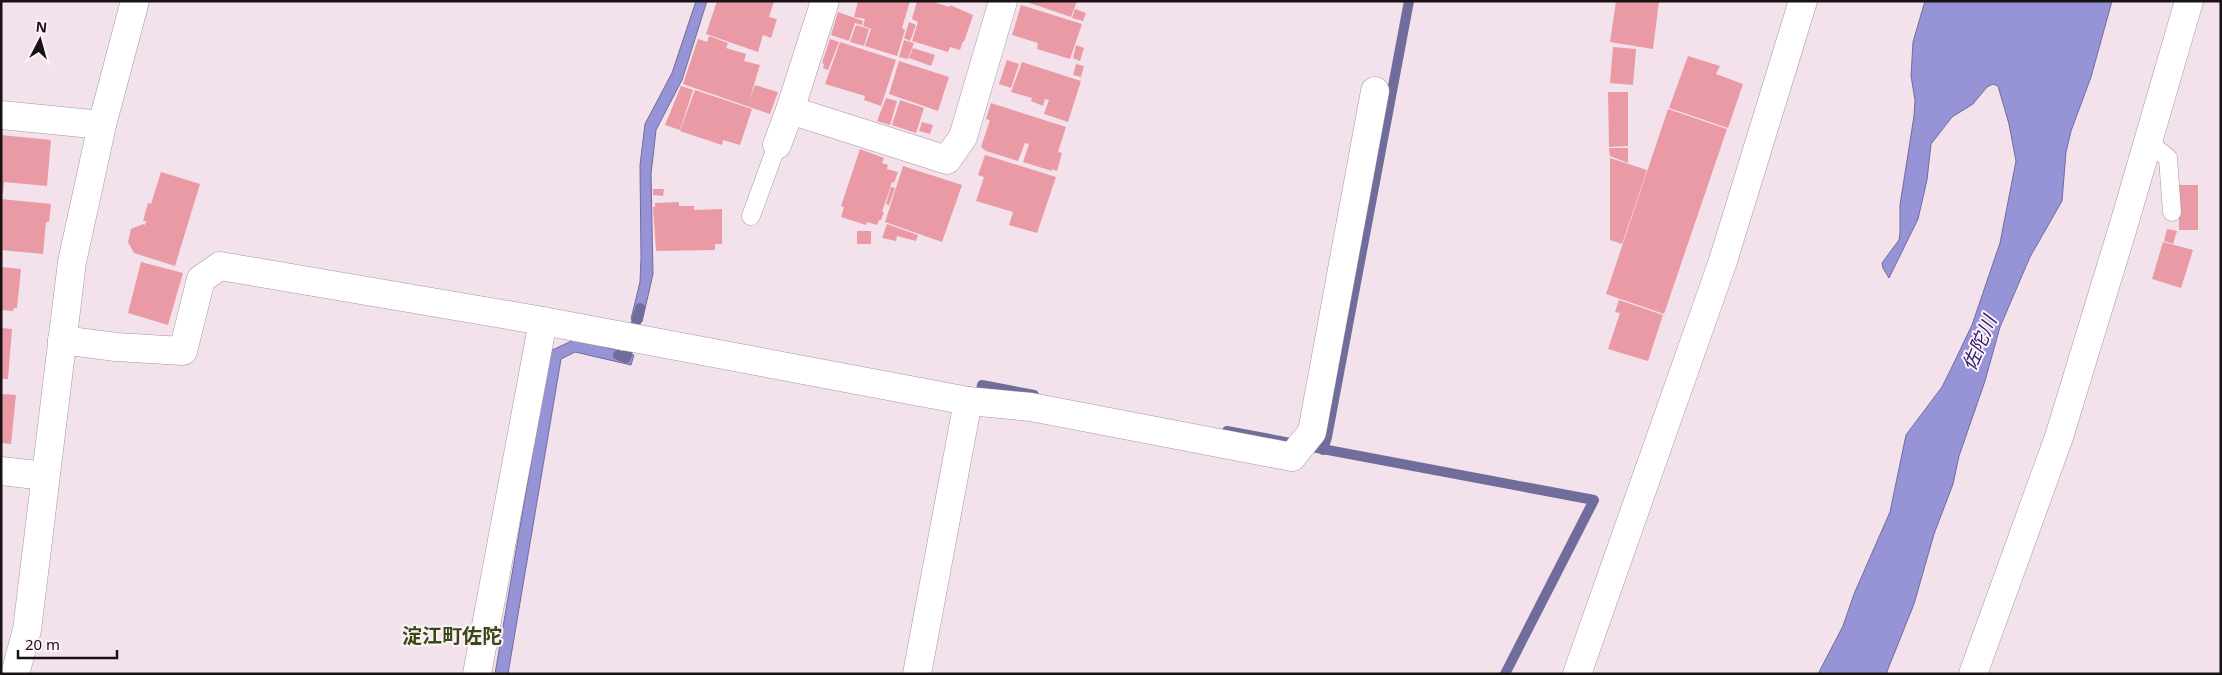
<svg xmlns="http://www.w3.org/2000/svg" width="2222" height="675" font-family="'Noto Sans','Noto Sans JP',sans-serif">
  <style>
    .water { fill: #9693d6; stroke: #706c9c }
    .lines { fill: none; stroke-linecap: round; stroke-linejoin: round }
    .stream { stroke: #706c9c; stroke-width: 10 }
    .building { fill: #ea9aa4 }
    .service-casing { stroke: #a6969f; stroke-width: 19 }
    .minor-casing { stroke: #a6969f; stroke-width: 29 }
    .tertiary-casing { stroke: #a6969f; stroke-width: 29 }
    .service { stroke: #fff; stroke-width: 18 }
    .minor { stroke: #fff; stroke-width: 28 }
    .tertiary { stroke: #fff; stroke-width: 28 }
    .labels { text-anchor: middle; stroke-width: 4; stroke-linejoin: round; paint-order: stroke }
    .water-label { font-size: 19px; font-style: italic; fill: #312370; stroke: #fef1f8 }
    .quarter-label { font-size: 20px; font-weight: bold; fill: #374915; stroke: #fef1f8 }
  </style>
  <rect width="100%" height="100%" fill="#f3e2ec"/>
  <g class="water">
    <polygon points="696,1 707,1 682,80 656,130 651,174 653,274 642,322 631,319 640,282 641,258 640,165 645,124 672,73"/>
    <polygon points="1925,1 2112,1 2091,77 2071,131 2066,152 2062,201 2030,257 2000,327 1985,381 1959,456 1953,484 1934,534 1914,604 1886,674 1818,674 1843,626 1854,594 1890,512 1906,435 1942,387 1950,371 1972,325 2000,243 2016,161 2009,124 1998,86 1993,84 1987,87 1973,104 1952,117 1931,144 1927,180 1918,219 1889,278 1883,268 1882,263 1899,240 1900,233 1900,205 1914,116 1915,100 1911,76 1913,42"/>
    <polygon points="576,339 634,355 631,365 575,352 561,359 508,674 495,674 550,351"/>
  </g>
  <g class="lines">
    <g class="stream">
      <polyline points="618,355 626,358 640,308"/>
      <polyline points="979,401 982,385 1034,395"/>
      <polyline points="1227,431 1594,500 1505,674"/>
      <polyline points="1323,450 1327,437 1409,1"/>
    </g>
  </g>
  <g class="building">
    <polygon points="717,1 774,1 769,17 777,19 771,38 763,35 758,52 706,34"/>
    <polygon points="858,1 910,1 902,28 905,30 897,56 865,46 871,29 863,26 865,19 854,17"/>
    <polygon points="917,1 930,1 949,7 950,5 973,15 964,42 963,41 960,50 950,47 948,52 912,41 918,22 912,19"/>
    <polygon points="1024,1 1077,1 1071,17"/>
    <polygon points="1616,1 1659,1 1653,49 1610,42"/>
    <polygon points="1021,5 1082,24 1070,59 1037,49 1038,43 1012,35"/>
    <polygon points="1075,9 1086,13 1083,21 1072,18"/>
    <polygon points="838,12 863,21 862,25 855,23 849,41 831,35"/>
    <polygon points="909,22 916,25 910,41 904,38"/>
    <polygon points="856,25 869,29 864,46 850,42"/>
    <polygon points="709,36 728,43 726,48 746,54 744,61 760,65 749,101 755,85 778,92 770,114 683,84 698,39 707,42"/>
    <polygon points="830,39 839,42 828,70 823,68 824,64 822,63"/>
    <polygon points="904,40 914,43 908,59 899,57"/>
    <polygon points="840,42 896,60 881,106 864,100 865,96 825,84"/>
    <polygon points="1076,45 1084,48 1080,61 1073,58"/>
    <polygon points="1613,47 1636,49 1633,85 1610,83"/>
    <polygon points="913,48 935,55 931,66 909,58"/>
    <polygon points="1688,56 1720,66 1716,74 1743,84 1728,128 1669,108"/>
    <polygon points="1007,60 1019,64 1011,88 999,84"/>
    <polygon points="899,61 949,77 938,111 889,94"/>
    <polygon points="1022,62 1081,81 1068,122 1044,114 1049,100 1045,99 1043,106 1031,101 1032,98 1011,92"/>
    <polygon points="1076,64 1084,66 1081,77 1073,75"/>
    <polygon points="681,86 693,90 680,130 665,125"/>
    <polygon points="695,90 752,109 740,145 723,140 722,145 680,131"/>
    <polygon points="1608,92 1628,92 1628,146 1609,147"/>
    <polygon points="886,98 897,101 890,125 877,121"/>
    <polygon points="900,100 924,108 916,133 892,125"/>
    <polygon points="991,103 1066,127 1058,152 1062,153 1057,171 1052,169 1052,171 1023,162 1029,144 1025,143 1018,161 986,151 981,147 990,120 986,119"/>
    <polygon points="1668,109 1727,129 1664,314 1606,294"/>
    <polygon points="922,122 933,125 930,134 919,131"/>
    <polygon points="1,135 51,140 47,186 4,182 3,194 1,194"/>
    <polygon points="1609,148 1628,148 1628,163 1610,156"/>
    <polygon points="860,149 884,158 882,163 888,165 887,169 898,172 894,183 892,182 882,212 884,212 881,220 879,220 877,225 867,222 866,225 841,217 844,207 841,206"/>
    <polygon points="985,155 1056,177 1037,233 1009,225 1013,212 976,201 984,177 978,175"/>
    <polygon points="1610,158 1647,170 1622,244 1610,240"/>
    <polygon points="903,166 962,185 942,242 885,222"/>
    <polygon points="161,172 200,184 175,266 134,253 128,242 131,229 143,224 145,225 146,221 143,221 148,203 151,204"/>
    <rect x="2179" y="185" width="19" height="45"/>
    <polygon points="891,187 895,188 889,205 886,204"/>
    <polygon points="653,189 664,189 663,196 653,195"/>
    <polygon points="1,199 51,204 49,222 46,222 43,254 1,250"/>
    <polygon points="679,202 679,206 694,206 694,210 722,209 722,244 715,244 715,250 656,251 653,207 655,207 655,203"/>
    <polygon points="887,224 918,235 916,241 897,236 896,241 882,238"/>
    <polygon points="2167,229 2177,231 2173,244 2164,241"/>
    <rect x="857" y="231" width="14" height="13"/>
    <polygon points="2163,242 2193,250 2181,288 2152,279"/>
    <polygon points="141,262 183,273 168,325 128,313"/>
    <polygon points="1,267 21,269 17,308 14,308 13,311 1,310"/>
    <polygon points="1619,300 1663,315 1648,361 1608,349 1620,313 1615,312"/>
    <polygon points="1,328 12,329 8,379 1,379"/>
    <polygon points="1,394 16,395 11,444 1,443"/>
  </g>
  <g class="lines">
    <g class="service-casing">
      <g id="service">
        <polyline points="2148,142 2168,158 2172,212"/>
        <polyline points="751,216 777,145"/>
      </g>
    </g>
    <g class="minor-casing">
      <g id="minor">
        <polyline points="790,110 947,160 963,137 1003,1"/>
        <polyline points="1,115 102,125"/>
        <polyline points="777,145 790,110 825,1"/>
        <polyline points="62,340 116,347 183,351 201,279 220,266 543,321 968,401 1031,407 1292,457 1312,432 1375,91"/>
        <polyline points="1,471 45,476"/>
        <polyline points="477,674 543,321"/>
        <polyline points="917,674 968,401"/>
        <polyline points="1577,674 1723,261 1803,1"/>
        <polyline points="1973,674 2059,437 2124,224 2189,1"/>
      </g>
    </g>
    <g class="tertiary-casing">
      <polyline id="tertiary" points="15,674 27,630 72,262 102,125 135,1"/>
    </g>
    <use href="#service" class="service"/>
    <use href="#minor" class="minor"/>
    <use href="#tertiary" class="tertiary"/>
  </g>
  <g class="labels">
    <g class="water-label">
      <text transform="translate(1979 343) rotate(-67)" y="7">佐陀川</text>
    </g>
    <g class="quarter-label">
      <text x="452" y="643">淀江町佐陀</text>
    </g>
  </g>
  <rect width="2222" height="675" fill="none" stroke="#181215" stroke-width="5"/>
  <g transform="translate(40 40) rotate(6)" stroke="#fef1f8" stroke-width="4" paint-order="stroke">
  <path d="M0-4L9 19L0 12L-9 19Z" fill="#181215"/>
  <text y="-8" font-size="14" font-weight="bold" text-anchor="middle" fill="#181215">N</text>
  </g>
  <path d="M18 650v8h99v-8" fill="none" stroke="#181215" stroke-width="2.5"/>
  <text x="25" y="650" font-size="15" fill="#181215" stroke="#fef1f8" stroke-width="4" paint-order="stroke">20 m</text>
</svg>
